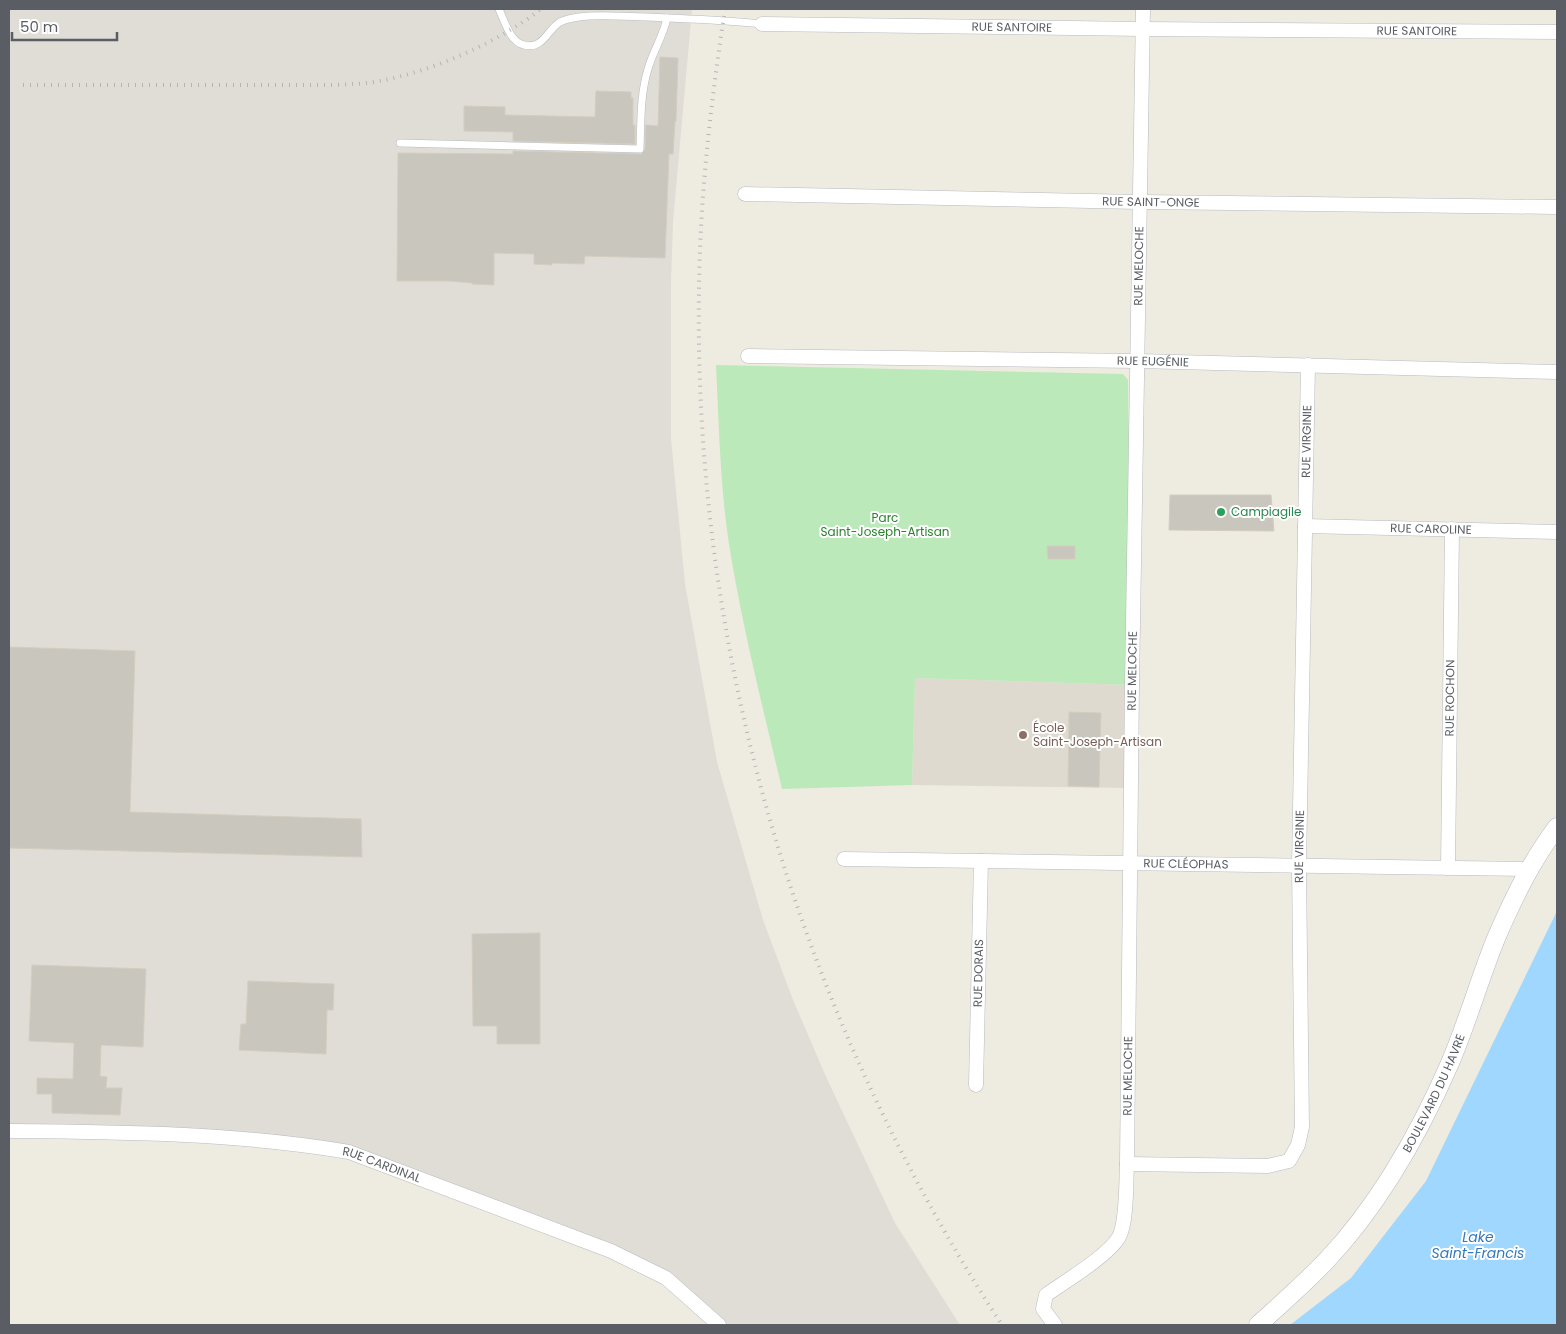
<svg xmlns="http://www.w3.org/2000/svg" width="1566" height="1334" font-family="Poppins,sans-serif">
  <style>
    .industrial { fill: #dfddd6 }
    .education { fill: #dedad0 }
    .green { fill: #bbe9ba }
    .water { fill: #a0d7ff }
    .building { fill: #c9c6be; stroke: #d4cdbf }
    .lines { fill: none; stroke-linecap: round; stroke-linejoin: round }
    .service-casing { stroke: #b7babf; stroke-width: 8 }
    .minor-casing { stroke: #b7babf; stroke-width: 15 }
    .tertiary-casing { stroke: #b7babf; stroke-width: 19 }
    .service { stroke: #fff; stroke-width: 7 }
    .minor { stroke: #fff; stroke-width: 14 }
    .tertiary { stroke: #fff; stroke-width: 18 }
    .rail { stroke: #b3b4b5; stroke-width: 4; stroke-dasharray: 1 6; stroke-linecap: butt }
    .leisure-dot { fill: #2e9e5b; stroke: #fff; stroke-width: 2 }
    .education-dot { fill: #8d6e63; stroke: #fff; stroke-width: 2 }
    .labels { text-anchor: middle; stroke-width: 4; stroke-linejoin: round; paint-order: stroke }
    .street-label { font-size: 12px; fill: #5a5e64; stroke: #fff }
    .leisure-label { font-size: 12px; fill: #27864d; stroke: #fff; text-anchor: start }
    .park-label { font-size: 12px; fill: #2b822e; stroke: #fff }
    .education-label { font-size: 12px; fill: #785e54; stroke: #fff; text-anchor: start }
    .water-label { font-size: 14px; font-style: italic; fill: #3378bb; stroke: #fff }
  </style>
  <rect width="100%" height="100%" fill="#eeebe1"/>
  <polygon class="industrial" points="9,9 692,9 673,222 671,282 671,439 685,584 717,762 763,920 793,1000 827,1079 895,1223 960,1325 719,1325 699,1307 611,1251 309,1145 9,1131"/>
  <polygon class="education" points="915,678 1132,685 1131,788 912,785"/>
  <path class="green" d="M716 365 1123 374 1128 380 1132 685 915 678 912 785 782 789C763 708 742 626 729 544 720 485 719 425 716 365Z"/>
  <polygon class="water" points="1557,911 1557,1325 1290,1325 1351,1278 1426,1181"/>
  <g class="building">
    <polygon points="660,57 678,58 676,121 675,121 673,154 669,154 665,258 585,256 584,264 552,263 552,265 534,264 534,254 494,253 494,285 472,284 472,283 449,281 397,281 398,153 513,154 513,151 642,154 645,149 646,125 658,126"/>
    <polygon points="596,91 631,92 631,98 633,98 633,125 635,125 635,144 513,141 513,132 464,131 464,106 505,107 505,115 595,117"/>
    <polygon points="1170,495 1271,495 1274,531 1169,530"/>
    <polygon points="1047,546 1075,546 1075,559 1048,559"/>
    <polygon points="9,647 135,651 130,812 361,819 362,857 9,848"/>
    <polygon points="1069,712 1101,713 1099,787 1068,786"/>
    <polygon points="540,933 540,1044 497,1044 497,1026 473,1026 472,934"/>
    <polygon points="32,965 146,969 143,1047 101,1045 100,1076 107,1077 106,1088 122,1088 120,1115 52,1113 52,1094 37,1094 37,1078 73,1079 74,1043 29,1041"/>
    <polygon points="248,981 334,984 333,1010 327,1010 326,1054 239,1050 241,1024 246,1024"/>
  </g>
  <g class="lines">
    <g class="service-casing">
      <g id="service">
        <path d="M499 9C504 20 510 42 524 45 543 50 547 30 560 22 566 19 572 18 579 17 601 14 625 17 647 17 686 19 724 20 762 24"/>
        <path d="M400 143 640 149C641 122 640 95 648 69 653 51 663 37 667 18"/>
      </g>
    </g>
    <g class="minor-casing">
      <g id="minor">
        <path id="s1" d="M762 24 1143 29 1557 32"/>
        <path id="s2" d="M745 194 1140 202 1557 207"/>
        <path id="s3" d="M748 356 1138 361 1557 372"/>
        <path id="s4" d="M1305 526 1557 532"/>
        <path id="s5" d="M844 859 1529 869"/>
        <path id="s6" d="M1448 868 1452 529"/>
        <path id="s7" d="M976 1085 981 861"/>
        <path id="s8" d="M9 1131C121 1132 237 1133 349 1152L611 1251 666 1278 719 1325"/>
        <path id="s9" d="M1127 1164 1268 1166 1289 1161 1298 1145 1302 1127 1299 866 1308 365"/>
        <path id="s10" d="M1055 1325 1043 1309 1046 1295C1064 1282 1108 1256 1119 1237 1127 1222 1126 1183 1127 1164L1132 685 1143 9"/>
      </g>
    </g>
    <g class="tertiary-casing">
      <g id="tertiary">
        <path id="s11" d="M1258 1325C1281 1304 1305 1283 1326 1261 1380 1204 1419 1134 1450 1063 1468 1021 1480 977 1497 936 1514 897 1532 860 1557 827"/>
      </g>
    </g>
    <use href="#service" class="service"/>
    <use href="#minor" class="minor"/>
    <use href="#tertiary" class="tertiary"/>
    <g class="rail">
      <path d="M725 9C713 89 703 169 700 250 686 632 793 1005 1002 1325"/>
      <path d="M23 85H334C350 84 365 84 380 81 433 71 499 42 541 9"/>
    </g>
  </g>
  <circle class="leisure-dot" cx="1221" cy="512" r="5"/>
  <circle class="education-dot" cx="1023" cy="735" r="5"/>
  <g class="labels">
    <g class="street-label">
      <text dy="4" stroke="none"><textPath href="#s1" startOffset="250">RUE SANTOIRE</textPath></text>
      <text dy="4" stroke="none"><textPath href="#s1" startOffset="655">RUE SANTOIRE</textPath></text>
      <text dy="4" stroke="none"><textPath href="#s2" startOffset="406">RUE SAINT-ONGE</textPath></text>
      <text dy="4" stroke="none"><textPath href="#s10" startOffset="1100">RUE MELOCHE</textPath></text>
      <text dy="4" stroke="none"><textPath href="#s3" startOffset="405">RUE EUGÉNIE</textPath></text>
      <text dy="4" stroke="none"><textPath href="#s9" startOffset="885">RUE VIRGINIE</textPath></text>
      <text dy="4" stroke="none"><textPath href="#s4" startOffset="126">RUE CAROLINE</textPath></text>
      <text dy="4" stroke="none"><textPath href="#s10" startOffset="695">RUE MELOCHE</textPath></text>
      <text dy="4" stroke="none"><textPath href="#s6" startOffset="170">RUE ROCHON</textPath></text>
      <text dy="4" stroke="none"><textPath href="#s9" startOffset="480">RUE VIRGINIE</textPath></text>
      <text dy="4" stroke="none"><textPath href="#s5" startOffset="342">RUE CLÉOPHAS</textPath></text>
      <text dy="4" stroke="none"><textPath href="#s7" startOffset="112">RUE DORAIS</textPath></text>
      <text dy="4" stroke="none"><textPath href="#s10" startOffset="290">RUE MELOCHE</textPath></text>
      <text dy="4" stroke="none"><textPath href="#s11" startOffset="294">BOULEVARD DU HAVRE</textPath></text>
      <text dy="4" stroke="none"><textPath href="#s8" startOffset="376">RUE CARDINAL</textPath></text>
    </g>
    <g class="leisure-label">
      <text x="1231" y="516">Campiagile</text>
    </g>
    <g class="park-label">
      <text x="885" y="522">Parc<tspan x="885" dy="14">Saint-Joseph-Artisan</tspan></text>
    </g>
    <g class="education-label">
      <text x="1033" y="732">École<tspan x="1033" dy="14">Saint-Joseph-Artisan</tspan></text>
    </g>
    <g class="water-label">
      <text x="1478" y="1242">Lake<tspan x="1478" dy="16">Saint-Francis</tspan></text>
    </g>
  </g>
  <rect width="1566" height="1334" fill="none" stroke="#5a5e64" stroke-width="20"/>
  <path d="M12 32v8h105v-8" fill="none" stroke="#5a5e64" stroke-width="2.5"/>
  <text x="20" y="32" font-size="15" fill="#5a5e64" stroke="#ffffff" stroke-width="4" paint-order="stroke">50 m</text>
</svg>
